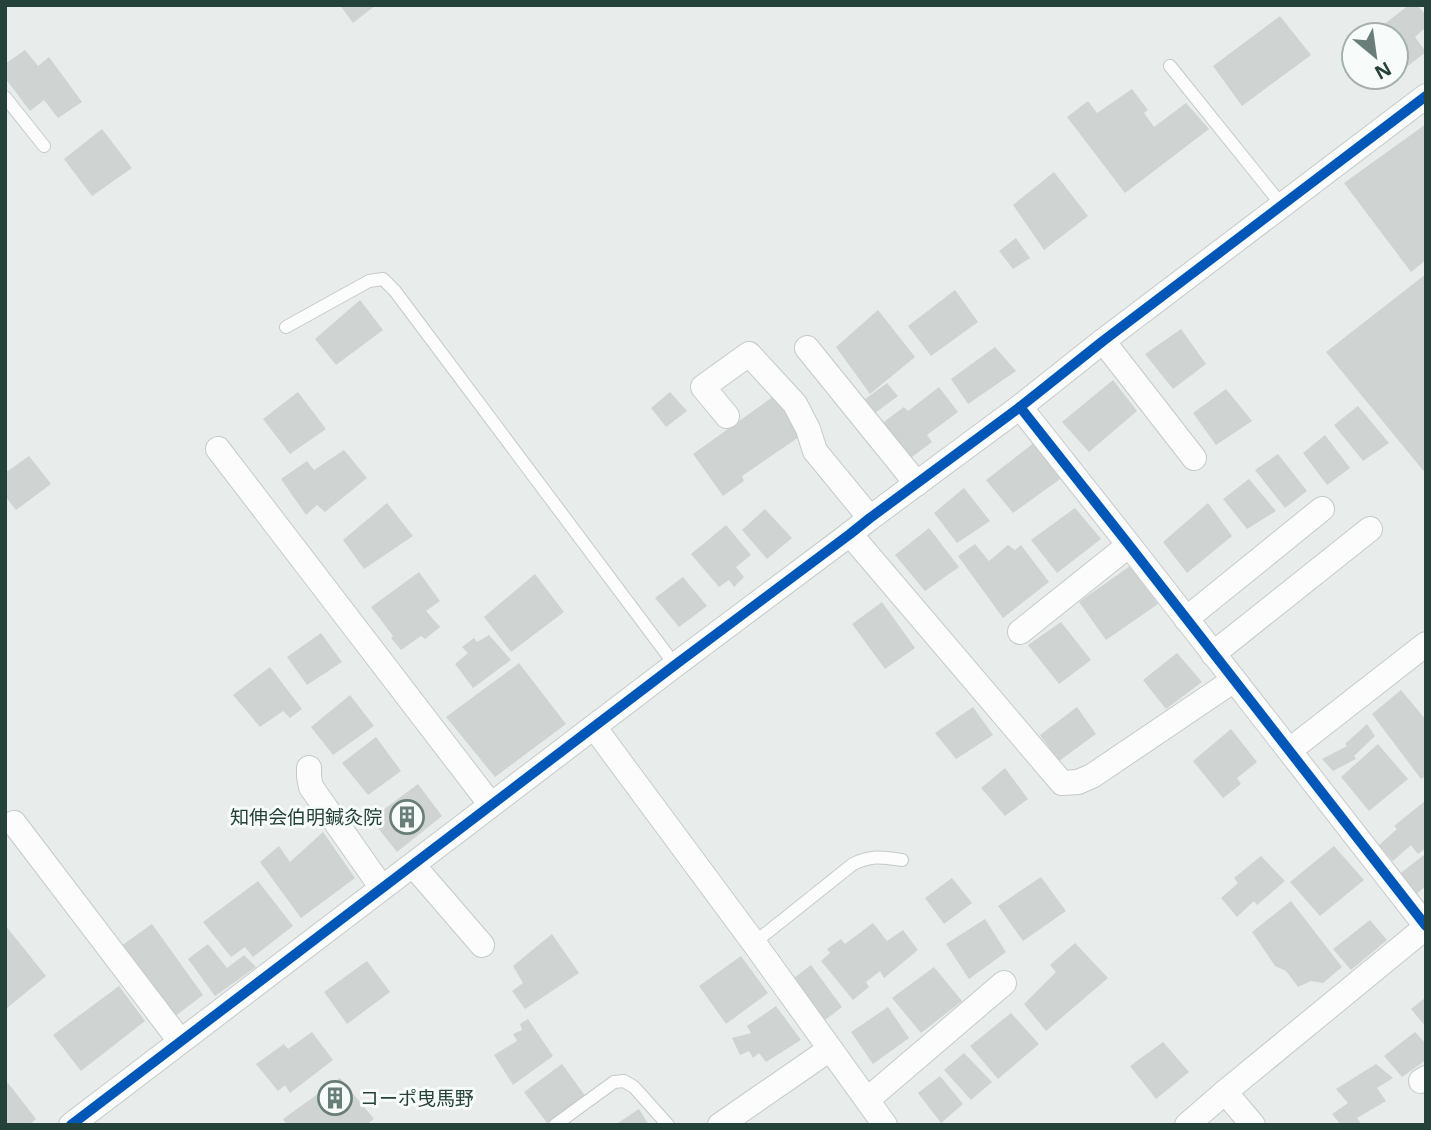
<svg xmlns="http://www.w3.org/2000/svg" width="1431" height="1130" font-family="'Noto Sans','Noto Sans JP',sans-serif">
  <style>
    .building { fill: #cfd4d2 }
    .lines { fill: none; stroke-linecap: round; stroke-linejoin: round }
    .lane-casing { stroke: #c5cac8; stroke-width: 14 }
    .street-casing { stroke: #c5cac8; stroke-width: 26 }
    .lane { stroke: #fcfcfc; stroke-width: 12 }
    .street { stroke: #fcfcfc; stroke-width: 24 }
    .cycleway-casing { stroke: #f7fbf9; stroke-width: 15 }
    .cycleway { stroke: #0057b8; stroke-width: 10 }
    .labels { text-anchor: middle; stroke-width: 6; stroke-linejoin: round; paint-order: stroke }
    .poi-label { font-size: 19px; fill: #24423a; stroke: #f7fbf9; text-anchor: end }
  </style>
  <rect width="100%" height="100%" fill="#e8edeb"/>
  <g class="building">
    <polygon points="340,5 376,5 353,23"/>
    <polygon points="1409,5 1417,5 1426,15 1426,27 1415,37 1426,52 1396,75 1396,35 1370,35"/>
    <polygon points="1280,16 1311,55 1242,106 1213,66"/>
    <polygon points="25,50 38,66 49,57 82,102 58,118 44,100 30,111 5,78 5,64"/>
    <polygon points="1132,89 1148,110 1144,113 1154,127 1186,103 1209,129 1125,193 1067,117 1088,101 1097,113"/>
    <polygon points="1426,124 1426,260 1411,272 1344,183"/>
    <polygon points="102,129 132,168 92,196 64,159"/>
    <polygon points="1054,172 1088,216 1044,250 1013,205"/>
    <polygon points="1016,238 1030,258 1013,269 999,251"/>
    <polygon points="1426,274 1426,474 1326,352"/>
    <polygon points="955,290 978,322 931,356 908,326"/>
    <polygon points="360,300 383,330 336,365 315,339"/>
    <polygon points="878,310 915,357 870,394 836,347"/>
    <polygon points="1181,329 1206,364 1173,389 1145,354"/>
    <polygon points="995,347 1016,371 968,404 951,379"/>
    <polygon points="1113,380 1137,411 1089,452 1062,422"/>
    <polygon points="887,383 898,396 875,413 864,400"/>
    <polygon points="939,387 958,412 927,435 932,442 908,460 881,424 904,407 908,411"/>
    <polygon points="1226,389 1252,421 1216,445 1193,413"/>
    <polygon points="298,392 326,429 290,454 263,419"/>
    <polygon points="670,392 687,411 666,427 651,408"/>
    <polygon points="774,396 802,435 742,476 744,481 723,496 693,454"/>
    <polygon points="1358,406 1389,443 1363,461 1334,425"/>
    <polygon points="1325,435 1350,468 1327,485 1303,453"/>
    <polygon points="1035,442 1063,477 1013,513 986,480"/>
    <polygon points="344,450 367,478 325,512 317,505 306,515 281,479 307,461 314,470"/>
    <polygon points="1278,454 1307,491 1285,508 1255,470"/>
    <polygon points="29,456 51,484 16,510 5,496 5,473"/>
    <polygon points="1249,479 1276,511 1247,529 1223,499"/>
    <polygon points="964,488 990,521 957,543 934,513"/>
    <polygon points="387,503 413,536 364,569 343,540"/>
    <polygon points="1208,503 1232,536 1187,573 1163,542"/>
    <polygon points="1075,508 1101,539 1057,573 1031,540"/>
    <polygon points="765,509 792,538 767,559 742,530"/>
    <polygon points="726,525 751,555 736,567 744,577 734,587 729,580 719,587 691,554"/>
    <polygon points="929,528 959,567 925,591 895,555"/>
    <polygon points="975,544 989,561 1008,545 1015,550 1021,545 1049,582 1003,618 958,556"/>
    <polygon points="1130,566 1158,604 1106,640 1079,602"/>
    <polygon points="419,572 440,601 426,611 440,627 425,639 421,636 401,650 391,638 393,636 371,607"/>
    <polygon points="535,574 564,612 511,652 484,617"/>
    <polygon points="683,577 707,606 679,627 655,598"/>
    <polygon points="882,602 915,648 885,669 852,624"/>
    <polygon points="1061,622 1091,660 1059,684 1028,645"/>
    <polygon points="321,633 342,662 307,685 287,657"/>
    <polygon points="489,635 511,660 473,688 455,664 468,653 462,647 474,638 477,642"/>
    <polygon points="1177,653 1202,682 1166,709 1143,680"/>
    <polygon points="519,663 566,724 495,777 446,717"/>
    <polygon points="270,667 302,709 290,718 283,711 260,727 233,695"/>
    <polygon points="1401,690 1426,720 1426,776 1421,779 1372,714"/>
    <polygon points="350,695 374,726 333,755 311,727"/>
    <polygon points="973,707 993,735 956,759 935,733"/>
    <polygon points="1077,707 1096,734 1059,761 1040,735"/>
    <polygon points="1367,724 1375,736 1354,756 1356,759 1333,771 1322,759 1347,746 1345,744"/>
    <polygon points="1231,729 1257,762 1237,778 1241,784 1223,798 1193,761"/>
    <polygon points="376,737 401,771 368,795 342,763"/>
    <polygon points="1378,744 1408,779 1369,811 1341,777"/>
    <polygon points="1005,768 1028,799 1005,816 981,788"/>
    <polygon points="418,784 442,816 397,852 371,819"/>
    <polygon points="1425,801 1426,848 1418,854 1411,845 1393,861 1378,846 1397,829 1394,826"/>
    <polygon points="323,832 355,878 301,918 260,862 279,846 290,862"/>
    <polygon points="1334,846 1364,880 1320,916 1290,882"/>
    <polygon points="1424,855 1426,857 1426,886 1414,896 1398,875"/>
    <polygon points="1261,856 1285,881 1257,905 1254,901 1237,917 1221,898 1238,883 1234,878"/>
    <polygon points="1041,877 1066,911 1023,941 998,906"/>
    <polygon points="952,878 972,903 944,924 925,898"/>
    <polygon points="258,881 293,926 253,957 245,947 231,957 203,922"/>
    <polygon points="1291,901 1342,967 1323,983 1311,981 1298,987 1286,971 1275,966 1252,932"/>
    <polygon points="985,919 1006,952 969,979 946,944"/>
    <polygon points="1370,920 1387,940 1351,970 1333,949"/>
    <polygon points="873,923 887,941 903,930 918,950 884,978 880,971 866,982 869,987 853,1000 821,961 830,953 827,949 841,939 845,944"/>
    <polygon points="152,924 203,995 174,1017 121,946"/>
    <polygon points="5,925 46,976 7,1008 5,1005"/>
    <polygon points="552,934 579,973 525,1009 512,991 523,983 513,966"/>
    <polygon points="1075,943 1108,978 1046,1031 1024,1004 1056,972 1050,965"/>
    <polygon points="208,944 227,968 244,955 256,967 215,996 188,959"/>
    <polygon points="741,956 768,993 726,1024 699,986"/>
    <polygon points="367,961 390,992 347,1024 324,992"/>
    <polygon points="811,965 842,1007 825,1020 794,978"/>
    <polygon points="934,967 962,1001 921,1033 892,998"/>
    <polygon points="119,986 145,1021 81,1071 53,1035"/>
    <polygon points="1426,997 1426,1027 1411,1009"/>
    <polygon points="776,1006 801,1040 766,1062 759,1053 753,1058 749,1051 740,1055 732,1038 751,1033 747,1026"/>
    <polygon points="888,1007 909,1038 873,1064 851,1032"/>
    <polygon points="1011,1013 1039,1044 998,1079 970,1046"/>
    <polygon points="528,1019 553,1056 513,1085 494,1055 517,1041 513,1034 522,1030 520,1024"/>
    <polygon points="312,1032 333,1060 290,1093 285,1085 278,1091 256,1064 284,1044 288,1049"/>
    <polygon points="1415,1032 1426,1044 1426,1060 1402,1077 1384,1056"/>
    <polygon points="1163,1042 1189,1072 1156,1099 1130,1066"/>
    <polygon points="964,1053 992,1082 971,1100 944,1070"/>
    <polygon points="562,1064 586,1097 547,1123 524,1092"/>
    <polygon points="1376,1064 1393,1078 1377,1088 1386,1101 1357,1118 1362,1125 1341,1125 1332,1114 1348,1103 1336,1089"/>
    <polygon points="940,1076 963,1104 941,1123 918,1093"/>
    <polygon points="340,1078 374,1119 366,1125 287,1125 283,1119"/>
    <polygon points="8,1083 36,1119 29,1125 5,1125 5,1085"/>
    <polygon points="639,1109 649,1125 615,1125"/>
  </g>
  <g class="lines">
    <g class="lane-casing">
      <g id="lane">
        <polyline points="1170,66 1281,204"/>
        <polyline points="5,97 44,146"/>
        <polyline points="286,327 369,281 383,279 395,291 675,665"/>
        <path d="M754 943 853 864C872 855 882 857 902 860"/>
        <polyline points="555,1125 614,1082 624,1081 634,1087 668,1125"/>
      </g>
    </g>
    <g class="street-casing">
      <g id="street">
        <polyline points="1103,341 1194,458"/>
        <polyline points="807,348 917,484"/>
        <polyline points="1020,407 1129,545 1426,926"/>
        <polyline points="727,416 703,387 749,354 795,404 808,429 815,451 870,518"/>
        <polyline points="218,449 491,805"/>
        <polyline points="850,534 1062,783 1078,782 1092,776 1234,680"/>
        <polyline points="1186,619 1322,509"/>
        <polyline points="1020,632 1129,545"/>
        <polyline points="1213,654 1370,529"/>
        <polyline points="594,727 754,943 885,1125"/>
        <polyline points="1290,750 1426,644"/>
        <polyline points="309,768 309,777 311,787 382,888"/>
        <polyline points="14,823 180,1041"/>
        <polyline points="413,865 482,945"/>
        <polyline points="1421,1081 1426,1078"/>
        <polyline points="1225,1092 1253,1125"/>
        <polyline points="867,1100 1004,983"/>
        <polyline points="71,1125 675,665 850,534 870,518 1020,407 1103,341 1426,96"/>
        <polyline points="720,1125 830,1049"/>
        <polyline points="1187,1125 1225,1092 1426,927"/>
      </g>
    </g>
    <use href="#lane" class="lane"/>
    <use href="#street" class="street"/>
    <g class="cycleway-casing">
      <g id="cycleway">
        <polyline points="1020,407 1129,545 1426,926"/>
        <polyline points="71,1125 675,665 850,534 870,518 1020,407 1103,341 1426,96"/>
      </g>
    </g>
    <use href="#cycleway" class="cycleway"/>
  </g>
  <defs>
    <g id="building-ring" transform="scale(1.75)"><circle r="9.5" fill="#f7fbf9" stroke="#697e78" stroke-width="1.5"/><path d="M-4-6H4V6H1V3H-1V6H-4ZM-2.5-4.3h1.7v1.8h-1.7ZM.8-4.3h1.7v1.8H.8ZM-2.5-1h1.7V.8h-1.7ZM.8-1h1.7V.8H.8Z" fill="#697e78"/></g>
  </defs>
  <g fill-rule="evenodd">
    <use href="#building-ring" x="407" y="817"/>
    <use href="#building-ring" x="335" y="1098"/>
  </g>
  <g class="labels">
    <g class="poi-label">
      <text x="382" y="824">知伸会伯明鍼灸院</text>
      <text x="360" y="1105" text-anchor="start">コーポ曳馬野</text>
    </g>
  </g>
  <rect width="1431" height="1130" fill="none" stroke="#24423a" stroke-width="14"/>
  <g transform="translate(1375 56) rotate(151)"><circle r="33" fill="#f7fbf9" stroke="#a3b1ad" stroke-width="2"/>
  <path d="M0-5L12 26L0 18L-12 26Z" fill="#697e78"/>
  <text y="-10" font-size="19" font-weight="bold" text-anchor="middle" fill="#24423a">N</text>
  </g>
</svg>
